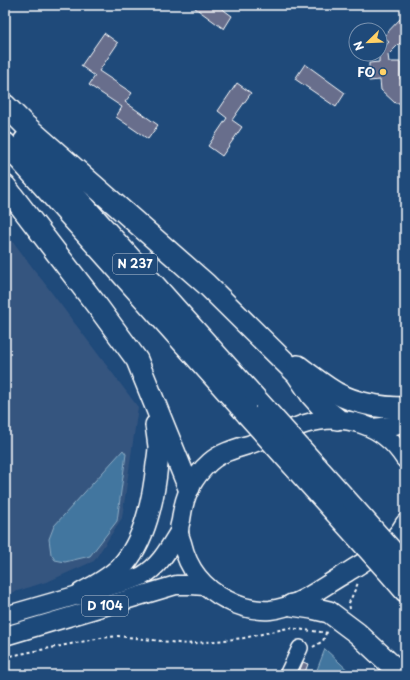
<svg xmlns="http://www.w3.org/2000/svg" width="410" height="680" font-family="'Playpen Sans',sans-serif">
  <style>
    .built { fill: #35557f }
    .water { fill: #42769f; stroke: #8eadc5 }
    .building { fill: #676e8c; stroke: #fff }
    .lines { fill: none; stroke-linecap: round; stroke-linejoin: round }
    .minor-casing { stroke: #fff; stroke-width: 18 }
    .major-casing { stroke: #fff; stroke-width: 21 }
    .highway-casing { stroke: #fff; stroke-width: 24 }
    .path { stroke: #fff; stroke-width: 2; stroke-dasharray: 3 3; stroke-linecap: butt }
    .minor { stroke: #1f4a7a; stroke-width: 15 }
    .major { stroke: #1f4a7a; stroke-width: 18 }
    .highway { stroke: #1f4a7a; stroke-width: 21 }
    .highway-bridge-casing { stroke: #fff; stroke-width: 24; stroke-linecap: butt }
    .highway-bridge { stroke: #1f4a7a; stroke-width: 21 }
    .poi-dot { fill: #ffd166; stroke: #1f4a7a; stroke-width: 1.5 }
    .labels { text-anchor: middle; stroke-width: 3; stroke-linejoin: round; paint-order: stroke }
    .shield { fill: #1f4a7a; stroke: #bcc9d7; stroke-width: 1 }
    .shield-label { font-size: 12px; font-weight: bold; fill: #fff }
    .poi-label { font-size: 13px; font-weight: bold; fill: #fff; stroke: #1f4a7a; text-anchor: end }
  </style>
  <rect width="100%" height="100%" fill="#1f4a7a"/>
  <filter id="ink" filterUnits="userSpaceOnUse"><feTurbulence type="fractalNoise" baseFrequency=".025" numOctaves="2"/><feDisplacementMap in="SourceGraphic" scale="8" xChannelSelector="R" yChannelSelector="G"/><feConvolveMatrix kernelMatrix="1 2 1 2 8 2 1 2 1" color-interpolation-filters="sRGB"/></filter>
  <g filter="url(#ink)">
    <polygon class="built" points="5,231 138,407 122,518 94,561 49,581 5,595"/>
    <g class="water">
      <polygon points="123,450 126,454 117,521 90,556 65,562 55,560 51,554 49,539 54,526"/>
      <polygon points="325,649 353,675 315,675"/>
    </g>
    <g class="building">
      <polygon points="191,5 217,5 232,16 224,29"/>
      <polygon points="400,19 405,23 405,48 400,43 388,55 389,62 400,62 400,79 405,80 405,103 395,103 381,90 380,80 369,81 369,63 379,62 379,54 380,54 380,51 389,42 383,37"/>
      <polygon points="104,33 118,43 99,71 132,93 125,102 158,125 148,139 116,117 122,107 89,85 95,76 81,66"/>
      <polygon points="305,64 345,93 336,107 295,79"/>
      <polygon points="237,83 251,93 232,120 242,127 222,156 208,146 227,118 218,111"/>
      <polygon points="303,662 308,664 304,675 298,675"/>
      <polygon points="228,673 242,675 227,675"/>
    </g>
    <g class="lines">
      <g class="minor-casing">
        <polyline id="minor" points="287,675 300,648"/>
      </g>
      <g class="major-casing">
        <g id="major">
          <polyline points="372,428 392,426 405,422"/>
          <path d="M405 459C383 424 344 412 305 424 287 430 269 437 251 444 238 448 221 452 210 462 192 478 184 496 181 520 180 523 179 528 179 532 179 535 181 540 182 543 188 569 203 588 227 600 240 607 255 611 270 610 298 607 320 588 343 575 365 561 392 547 405 523"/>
          <path d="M5 616 127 581C132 580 137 578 142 576 160 566 169 548 179 532"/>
          <polyline points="5,636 176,585 191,585 205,586"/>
        </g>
      </g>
      <g class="highway-casing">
        <g id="highway">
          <polyline points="5,105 25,125 206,284 297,374 312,396 322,407 337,419"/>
          <polyline points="25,140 266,410"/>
          <polyline points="5,143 247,414"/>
          <polyline points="5,186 98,307 137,360 189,488"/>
          <path d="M298 366C311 376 323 385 336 393 357 404 382 408 405 408"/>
          <polyline points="386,569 405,591"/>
          <path d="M81 594C95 586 110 579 121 567 145 542 154 497 157 464 158 458 159 452 159 446 158 439 157 431 156 425"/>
          <polyline points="292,605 312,608 329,612 357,633 402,675"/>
        </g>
      </g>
      <g class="path">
        <polyline points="350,609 349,603 358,583"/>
        <polyline points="313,647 323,641 326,633"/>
        <polyline points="5,657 101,638 118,636 187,644 244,638 288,628 329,633"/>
      </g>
      <use href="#minor" class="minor"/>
      <use href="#major" class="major"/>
      <use href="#highway" class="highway"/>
      <g class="highway-bridge-casing">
        <g id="highway-bridge">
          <polyline points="266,410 401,561"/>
          <polyline points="247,414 386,569"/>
        </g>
      </g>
      <use href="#highway-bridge" class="highway-bridge"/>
    </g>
  </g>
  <circle class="poi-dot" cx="383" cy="72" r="4"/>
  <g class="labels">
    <g class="shield">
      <rect x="113" y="254" width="44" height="20" rx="3"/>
      <rect x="82" y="596" width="46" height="20" rx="3"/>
    </g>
    <g class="shield-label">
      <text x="135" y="268">N 237</text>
      <text x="105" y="610">D 104</text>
    </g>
    <g class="poi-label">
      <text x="375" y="77">FO</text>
    </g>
  </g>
  <rect width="410" height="680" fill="none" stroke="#1f4a7a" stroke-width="20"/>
  <rect x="10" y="10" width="390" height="660" fill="none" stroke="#fff" stroke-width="1.5" filter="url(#ink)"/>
  <g transform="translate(368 42) rotate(247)"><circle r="19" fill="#1f4a7a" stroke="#7992af"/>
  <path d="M0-3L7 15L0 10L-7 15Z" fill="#ffd166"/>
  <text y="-6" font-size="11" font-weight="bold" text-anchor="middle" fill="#ffffff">N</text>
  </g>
</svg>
